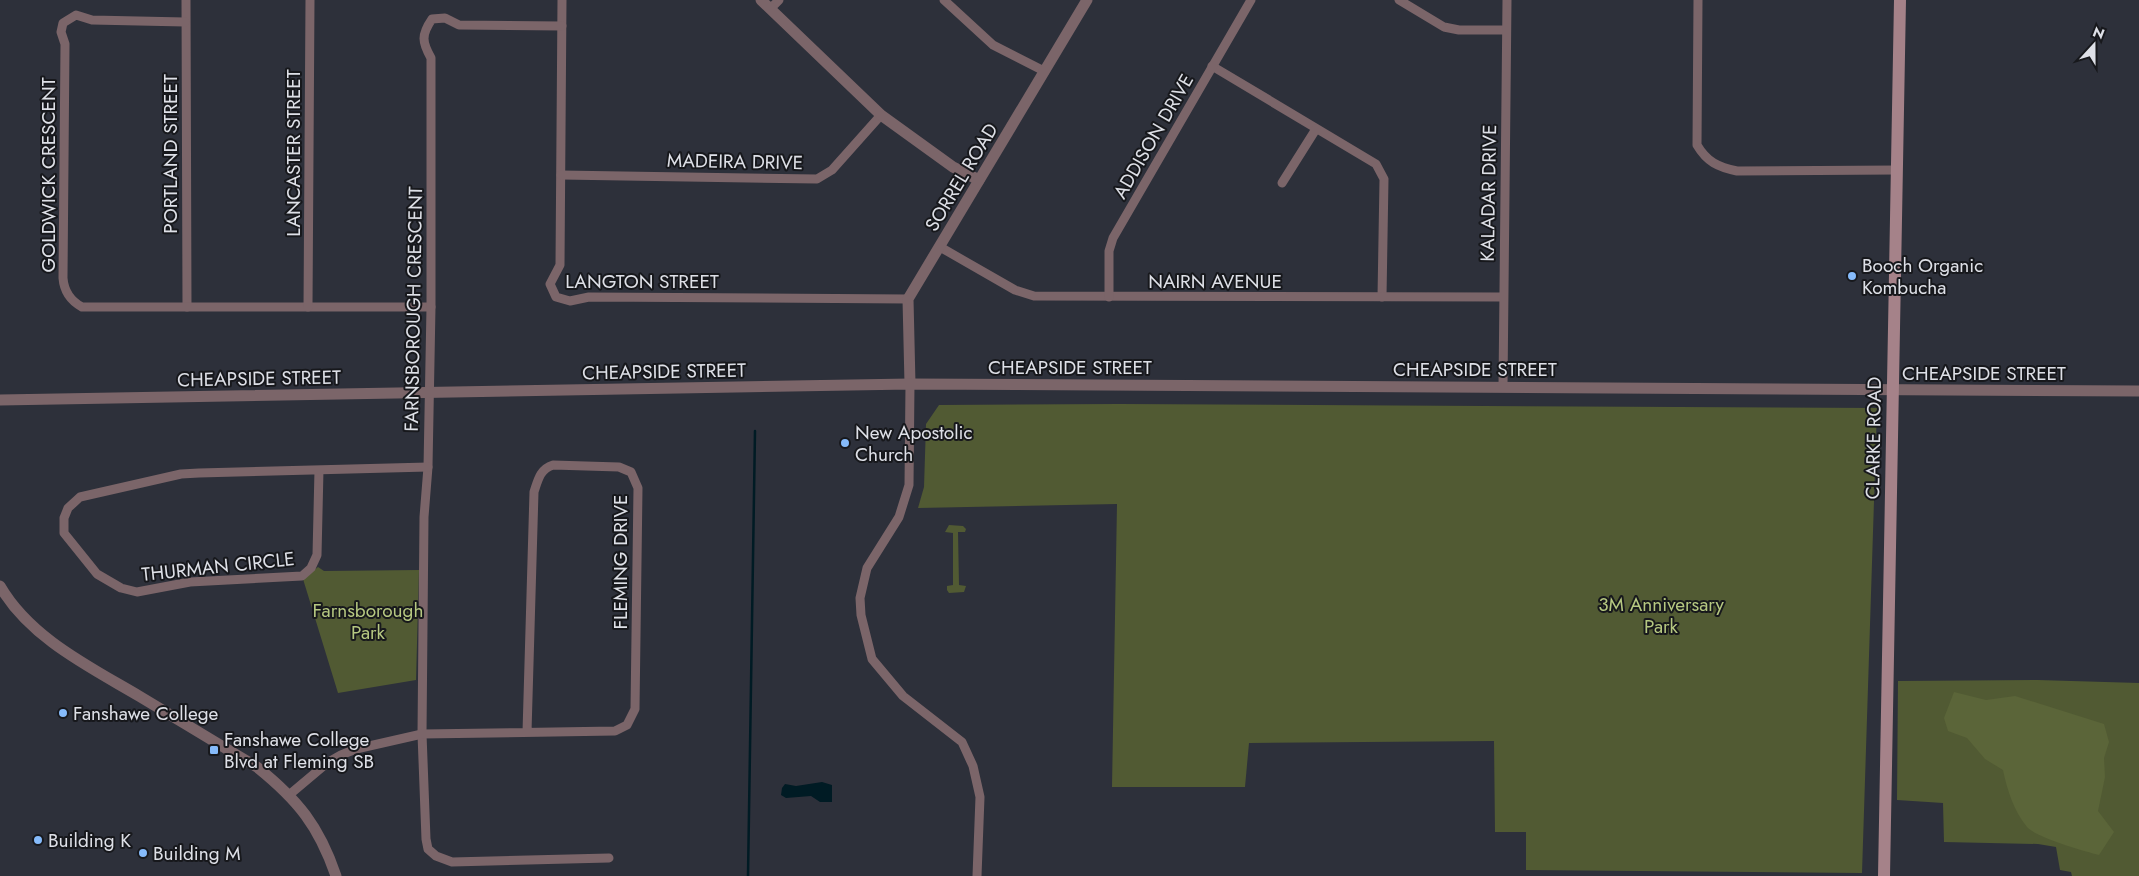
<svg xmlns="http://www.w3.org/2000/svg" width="2139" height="876" font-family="Jost,sans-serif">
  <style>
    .green { fill: #515a33 }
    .forest { fill: #5b6539 }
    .water { fill: #001b24 }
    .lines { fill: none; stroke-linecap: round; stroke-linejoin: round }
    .stream { stroke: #001b24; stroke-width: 2.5 }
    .minor { stroke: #7b6569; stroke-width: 9 }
    .tertiary { stroke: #7b6569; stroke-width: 11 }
    .secondary { stroke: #a58289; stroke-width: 12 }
    .poi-dot { fill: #86bbfb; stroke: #17181c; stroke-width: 2 }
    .labels { text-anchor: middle; stroke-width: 4; stroke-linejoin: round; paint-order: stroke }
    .street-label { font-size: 19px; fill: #dee0e7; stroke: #17181c }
    .poi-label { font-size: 19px; fill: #dee0e7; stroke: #17181c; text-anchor: start }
    .park-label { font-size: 19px; fill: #b6c881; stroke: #17181c }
  </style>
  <rect width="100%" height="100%" fill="#2d303a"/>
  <g class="green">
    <polygon points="1119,404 1877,408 1862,873 1526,870 1526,832 1495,832 1494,741 1249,743 1245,787 1112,787 1117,504 918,508 924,487 926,424 939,405"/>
    <polygon points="949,525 963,526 966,529 965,532 958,532 959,585 966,586 964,592 949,593 947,590 947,586 953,585 953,533 945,532"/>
    <polygon points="318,567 324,571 419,570 416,680 338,693 303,579"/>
    <polygon points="2038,680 2139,683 2139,876 2072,876 2071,872 2060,870 2056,847 2038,844 1944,842 1943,803 1897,800 1898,681"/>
  </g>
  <path class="forest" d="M1954 692 1986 700 2015 696 2104 724 2109 742 2104 758 2105 777 2098 811 2114 832 2099 855C2084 851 2037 838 2027 827 2014 811 2007 790 2003 770L1985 759 1967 738 1948 731 1944 718Z"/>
  <polygon class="water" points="822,782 832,785 832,802 820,802 811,796 786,798 781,795 782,788 785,784 796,786"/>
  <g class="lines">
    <polyline class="stream" points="748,876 755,431"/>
    <g class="minor">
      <polyline points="186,0 187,307"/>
      <polyline points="562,0 560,265 550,284 556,297 570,301 589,297 908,299"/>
      <polyline points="944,0 993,45 1044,71"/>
      <polyline points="1399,0 1444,27 1459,30 1506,30"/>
      <path d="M1698 0 1697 145C1707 162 1718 167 1737 171L1896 170"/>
      <polyline points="770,9 779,0"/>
      <path d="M185 22 92 20 76 15 63 23 61 32 65 44 63 278C64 291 71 301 82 307H431"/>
      <path d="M562 26 459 25 445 18 432 19C421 35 422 42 431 58V307L428 467 424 517 422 734 426 839 428 849 436 856 452 862 609 858"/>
      <polyline points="1212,66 1376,164 1384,179 1382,297"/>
      <polyline points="561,175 817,179 832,170 881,115"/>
      <polyline points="1282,183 1316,129"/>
      <polyline points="940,247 1015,290 1034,296 1503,297"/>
      <polyline points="1109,297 1109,251 1113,238 1251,0"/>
      <polyline points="308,307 310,0"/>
      <polyline points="910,384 909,485 899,517 867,568 860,598 861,615 872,659 903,696 962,742 973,766 980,797 977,876"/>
      <polyline points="1503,386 1507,0"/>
      <polyline points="319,470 317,555 311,568 302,576 190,582 137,592 121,588 97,574 64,533 64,518 68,508 80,497 181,474 199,473 428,467"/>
      <path d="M289 795 327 763 341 755 356 749 422 734 615 731 627 725 635 709 638 488 631 472 619 467 553 465C540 469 538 480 534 492L527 732"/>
    </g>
    <g class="tertiary">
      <polyline points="761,0 881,115 953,167 979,180"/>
      <polyline points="910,384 908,299 1087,0"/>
      <polyline points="0,400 910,384 2139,391"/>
      <path d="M0 586C30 638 90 667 139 696 179 720 218 744 257 767 298 800 319 826 336 876"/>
    </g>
    <polyline class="secondary" points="1884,876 1900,0"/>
  </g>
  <g class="poi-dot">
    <circle cx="1852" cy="276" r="5"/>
    <circle cx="845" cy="443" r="5"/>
    <circle cx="63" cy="713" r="5"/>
    <rect x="209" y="745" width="10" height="10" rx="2.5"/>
    <circle cx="38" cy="840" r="5"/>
    <circle cx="143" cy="853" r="5"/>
  </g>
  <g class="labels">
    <g class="street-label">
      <text transform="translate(1153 136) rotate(-60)" y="7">ADDISON DRIVE</text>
      <text transform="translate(293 153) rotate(-90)" y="7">LANCASTER STREET</text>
      <text transform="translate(170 154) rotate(-90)" y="7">PORTLAND STREET</text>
      <text transform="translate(735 161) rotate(1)" y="7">MADEIRA DRIVE</text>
      <text transform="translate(48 175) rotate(-90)" y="7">GOLDWICK CRESCENT</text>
      <text transform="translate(961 177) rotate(-59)" y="7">SORREL ROAD</text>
      <text transform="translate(1488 193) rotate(-89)" y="7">KALADAR DRIVE</text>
      <text x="642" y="288">LANGTON STREET</text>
      <text x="1215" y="288">NAIRN AVENUE</text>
      <text transform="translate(413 309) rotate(-89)" y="7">FARNSBOROUGH CRESCENT</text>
      <text x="1070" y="374">CHEAPSIDE STREET</text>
      <text x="1475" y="376">CHEAPSIDE STREET</text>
      <text transform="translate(664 371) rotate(-1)" y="7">CHEAPSIDE STREET</text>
      <text x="1984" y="380">CHEAPSIDE STREET</text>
      <text transform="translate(259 378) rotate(-1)" y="7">CHEAPSIDE STREET</text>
      <text transform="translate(1873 438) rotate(-89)" y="7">CLARKE ROAD</text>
      <text transform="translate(620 562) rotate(-90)" y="7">FLEMING DRIVE</text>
      <text transform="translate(218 566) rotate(-6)" y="7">THURMAN CIRCLE</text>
    </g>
    <g class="poi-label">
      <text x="1862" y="272">Booch Organic<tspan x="1862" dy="22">Kombucha</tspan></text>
      <text x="855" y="439">New Apostolic<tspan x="855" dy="22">Church</tspan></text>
      <text x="73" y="720">Fanshawe College</text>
      <text x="224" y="746">Fanshawe College<tspan x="224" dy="22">Blvd at Fleming SB</tspan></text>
      <text x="48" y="847">Building K</text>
      <text x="153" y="860">Building M</text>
    </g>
    <g class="park-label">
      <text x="1661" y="611">3M Anniversary<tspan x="1661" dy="22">Park</tspan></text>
      <text x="368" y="617">Farnsborough<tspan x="368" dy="22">Park</tspan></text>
    </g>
  </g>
  <g transform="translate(2094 45) rotate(21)" stroke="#17181c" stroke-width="4" paint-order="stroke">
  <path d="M0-4L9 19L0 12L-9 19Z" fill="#dee0e7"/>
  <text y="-8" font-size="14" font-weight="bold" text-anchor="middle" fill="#dee0e7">N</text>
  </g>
</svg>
